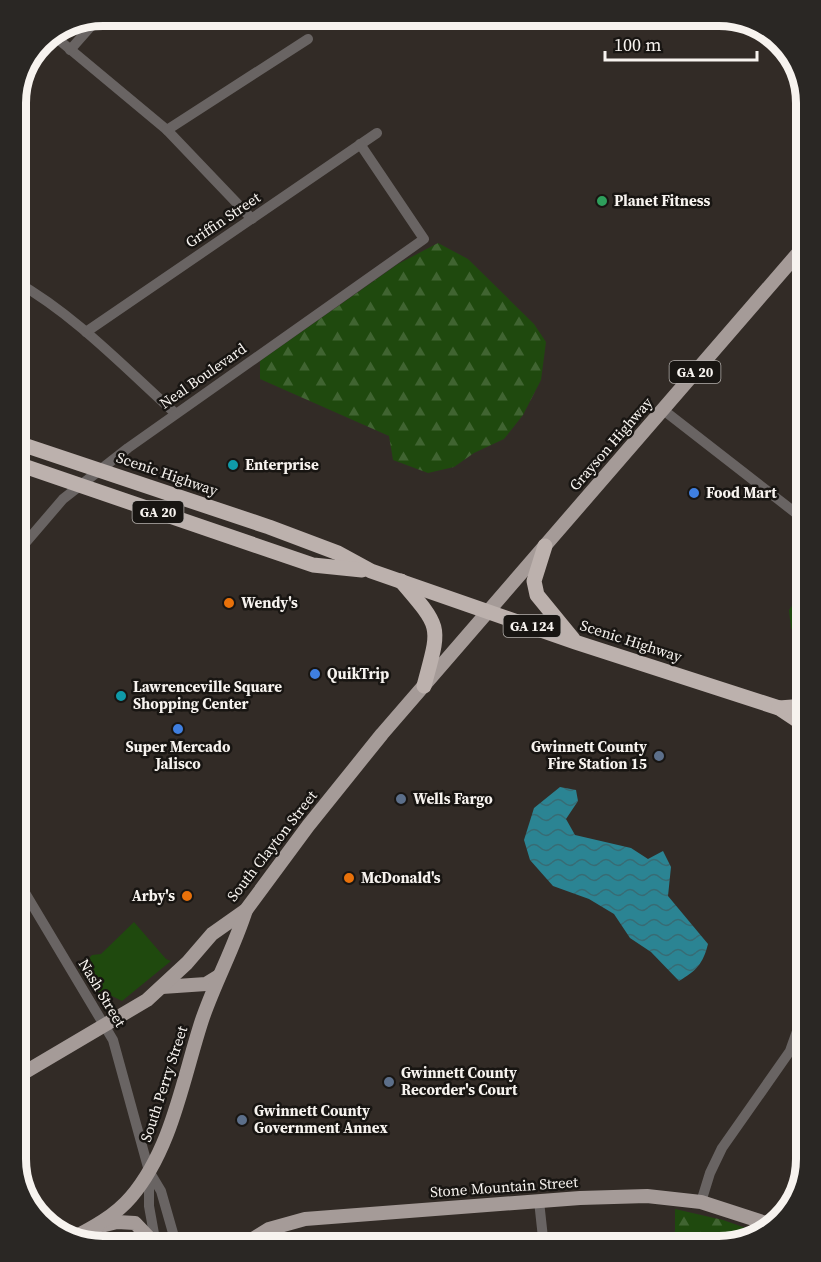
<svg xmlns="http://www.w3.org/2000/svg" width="821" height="1262" font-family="'Source Serif 4',serif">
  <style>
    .grass { fill: #1f490e }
    .forest { fill: url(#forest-firs) }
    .water { fill: url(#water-waves) }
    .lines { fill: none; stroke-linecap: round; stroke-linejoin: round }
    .minor { stroke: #696463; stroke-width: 10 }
    .major { stroke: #a59b98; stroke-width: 14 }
    .highway { stroke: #bcb1ad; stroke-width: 15 }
    .leisure-dot { fill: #2e9e5b; stroke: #181512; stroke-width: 2 }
    .culture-dot { fill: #0f9aa8; stroke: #181512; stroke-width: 2 }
    .shop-dot { fill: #3f7fe0; stroke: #181512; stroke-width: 2 }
    .food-dot { fill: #e8710a; stroke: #181512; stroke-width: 2 }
    .service-dot { fill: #5c6f8a; stroke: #181512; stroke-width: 2 }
    .labels { text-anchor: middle; stroke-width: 5; stroke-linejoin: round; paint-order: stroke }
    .shield { fill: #181512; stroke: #b4b0ad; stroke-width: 1.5 }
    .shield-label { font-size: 14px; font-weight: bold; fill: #f7f3ef }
    .poi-label { font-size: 15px; font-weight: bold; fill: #f7f3ef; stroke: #181512; text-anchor: start }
    .street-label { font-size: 15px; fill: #f7f3ef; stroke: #181512 }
    .rim { fill: none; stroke: #f7f3ef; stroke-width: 8 }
  </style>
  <defs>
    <pattern id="forest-firs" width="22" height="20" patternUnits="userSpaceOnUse" patternTransform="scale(1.5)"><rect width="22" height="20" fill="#1f490e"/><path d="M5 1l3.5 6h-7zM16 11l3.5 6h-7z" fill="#406431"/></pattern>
    <pattern id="water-waves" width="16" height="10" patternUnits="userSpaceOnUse" patternTransform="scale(1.5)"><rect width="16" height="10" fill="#2b8493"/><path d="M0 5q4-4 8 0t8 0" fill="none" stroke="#376c75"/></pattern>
  </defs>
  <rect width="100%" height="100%" fill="#322b26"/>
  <polygon class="grass" points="134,922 166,959 171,961 122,1001 110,995 98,997 79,969 92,955 101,954"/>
  <g class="forest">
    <polygon points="438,243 468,259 534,324 546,342 541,380 523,415 504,439 474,453 454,467 428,473 393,460 389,436 260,379 260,361 398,264"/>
    <polygon points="806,587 806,655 791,628 789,610"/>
    <polygon points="675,1209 723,1220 763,1234 719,1247 668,1247 675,1231"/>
  </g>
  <path class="water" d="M560 787 576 790 578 801 566 819 575 835 631 848 648 859 663 851 671 867 668 896 708 944C703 964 696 971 679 981L651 952 630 938 614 914 589 899 553 886 530 860 524 840 534 808Z"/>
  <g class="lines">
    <g class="minor">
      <polyline points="53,35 167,130 252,219"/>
      <polyline points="70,50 100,16"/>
      <polyline points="167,130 308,39"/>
      <path d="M15 281C75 315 124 367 175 413"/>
      <polyline points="86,332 377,133"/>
      <polyline points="662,409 806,521"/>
      <polyline points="15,555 63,499 128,448 424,239 360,144"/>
      <polyline points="15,876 113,1040 149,1171 161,1191 177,1247"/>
      <polyline points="149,1171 149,1206 156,1245"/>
      <polyline points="539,1201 544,1247"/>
      <polyline points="701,1202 710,1173 722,1148 790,1051 806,1006"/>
    </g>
    <g class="major">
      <polyline points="162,987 206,984 219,976"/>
      <polyline points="15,1078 147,1000 187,963 212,934 246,910 308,826 382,734 806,244"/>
      <polyline points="101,1226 117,1222 135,1223 156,1245"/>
      <path d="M71 1239C92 1228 115 1216 131 1197 172 1149 183 1078 202 1020 215 982 234 948 246 910"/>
      <polyline points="240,1247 269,1229 305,1219 580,1198 647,1196 701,1202 772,1225"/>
    </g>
    <g class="highway">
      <polyline points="15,442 269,527 338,553 371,571 575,642 779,708 806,726"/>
      <polyline points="15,463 313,565 362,570"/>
      <polyline points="545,546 534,581 537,595 573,639"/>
      <path d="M401 581C443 630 440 625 424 686"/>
      <polyline points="779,708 806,706"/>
    </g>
  </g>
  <circle class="leisure-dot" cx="602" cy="201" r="6"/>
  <g class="culture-dot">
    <circle cx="233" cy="465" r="6"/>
    <circle cx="121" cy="696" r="6"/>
  </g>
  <g class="shop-dot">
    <circle cx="694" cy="493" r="6"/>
    <circle cx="315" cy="674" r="6"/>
    <circle cx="178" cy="729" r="6"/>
  </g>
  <g class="food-dot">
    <circle cx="229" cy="603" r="6"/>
    <circle cx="349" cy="878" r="6"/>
    <circle cx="187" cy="896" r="6"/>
  </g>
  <g class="service-dot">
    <circle cx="659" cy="756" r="6"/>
    <circle cx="401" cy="799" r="6"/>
    <circle cx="389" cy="1082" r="6"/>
    <circle cx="242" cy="1120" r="6"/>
  </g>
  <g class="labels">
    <g class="shield">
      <rect x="669.5" y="361" width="51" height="22" rx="4.5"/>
      <rect x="132.5" y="501" width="51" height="22" rx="4.5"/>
      <rect x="503.5" y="615" width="57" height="22" rx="4.5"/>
    </g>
    <g class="shield-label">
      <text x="695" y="377">GA 20</text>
      <text x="158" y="517">GA 20</text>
      <text x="532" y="631">GA 124</text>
    </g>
    <g class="poi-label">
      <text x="614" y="206">Planet Fitness</text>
      <text x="245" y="470">Enterprise</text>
      <text x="706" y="498">Food Mart</text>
      <text x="241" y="608">Wendy's</text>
      <text x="327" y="679">QuikTrip</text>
      <text x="133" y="692">Lawrenceville Square<tspan x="133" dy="17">Shopping Center</tspan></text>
      <text x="178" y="752" text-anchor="middle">Super Mercado<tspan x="178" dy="17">Jalisco</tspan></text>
      <text x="647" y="752" text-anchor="end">Gwinnett County<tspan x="647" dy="17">Fire Station 15</tspan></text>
      <text x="413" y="804">Wells Fargo</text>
      <text x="361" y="883">McDonald's</text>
      <text x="175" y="901" text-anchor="end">Arby's</text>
      <text x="401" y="1078">Gwinnett County<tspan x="401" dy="17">Recorder's Court</tspan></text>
      <text x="254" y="1116">Gwinnett County<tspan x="254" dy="17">Government Annex</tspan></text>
    </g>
    <g class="street-label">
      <text transform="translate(223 220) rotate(-34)" y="5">Griffin Street</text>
      <text transform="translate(203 376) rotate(-35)" y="5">Neal Boulevard</text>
      <text transform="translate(611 444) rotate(-49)" y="5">Grayson Highway</text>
      <text transform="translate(167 474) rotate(19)" y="5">Scenic Highway</text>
      <text transform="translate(631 641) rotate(18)" y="5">Scenic Highway</text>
      <text transform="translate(272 846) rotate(-52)" y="5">South Clayton Street</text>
      <text transform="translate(102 993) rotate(59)" y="5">Nash Street</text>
      <text transform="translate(164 1084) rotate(-72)" y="5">South Perry Street</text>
      <text transform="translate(504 1187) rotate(-4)" y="5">Stone Mountain Street</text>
    </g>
  </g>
  <path d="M0 0H821V1262H0ZM103 26H719A77 77 0 0 1 796 103V1159A77 77 0 0 1 719 1236H103A77 77 0 0 1 26 1159V103A77 77 0 0 1 103 26Z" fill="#2a2724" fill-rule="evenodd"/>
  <path class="rim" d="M103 26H719A77 77 0 0 1 796 103V1159A77 77 0 0 1 719 1236H103A77 77 0 0 1 26 1159V103A77 77 0 0 1 103 26Z"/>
  <path d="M605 51v9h152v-9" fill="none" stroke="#f7f3ef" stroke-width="3"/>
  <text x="614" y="51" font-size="18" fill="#f7f3ef" stroke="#181512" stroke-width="4.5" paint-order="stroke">100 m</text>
</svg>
